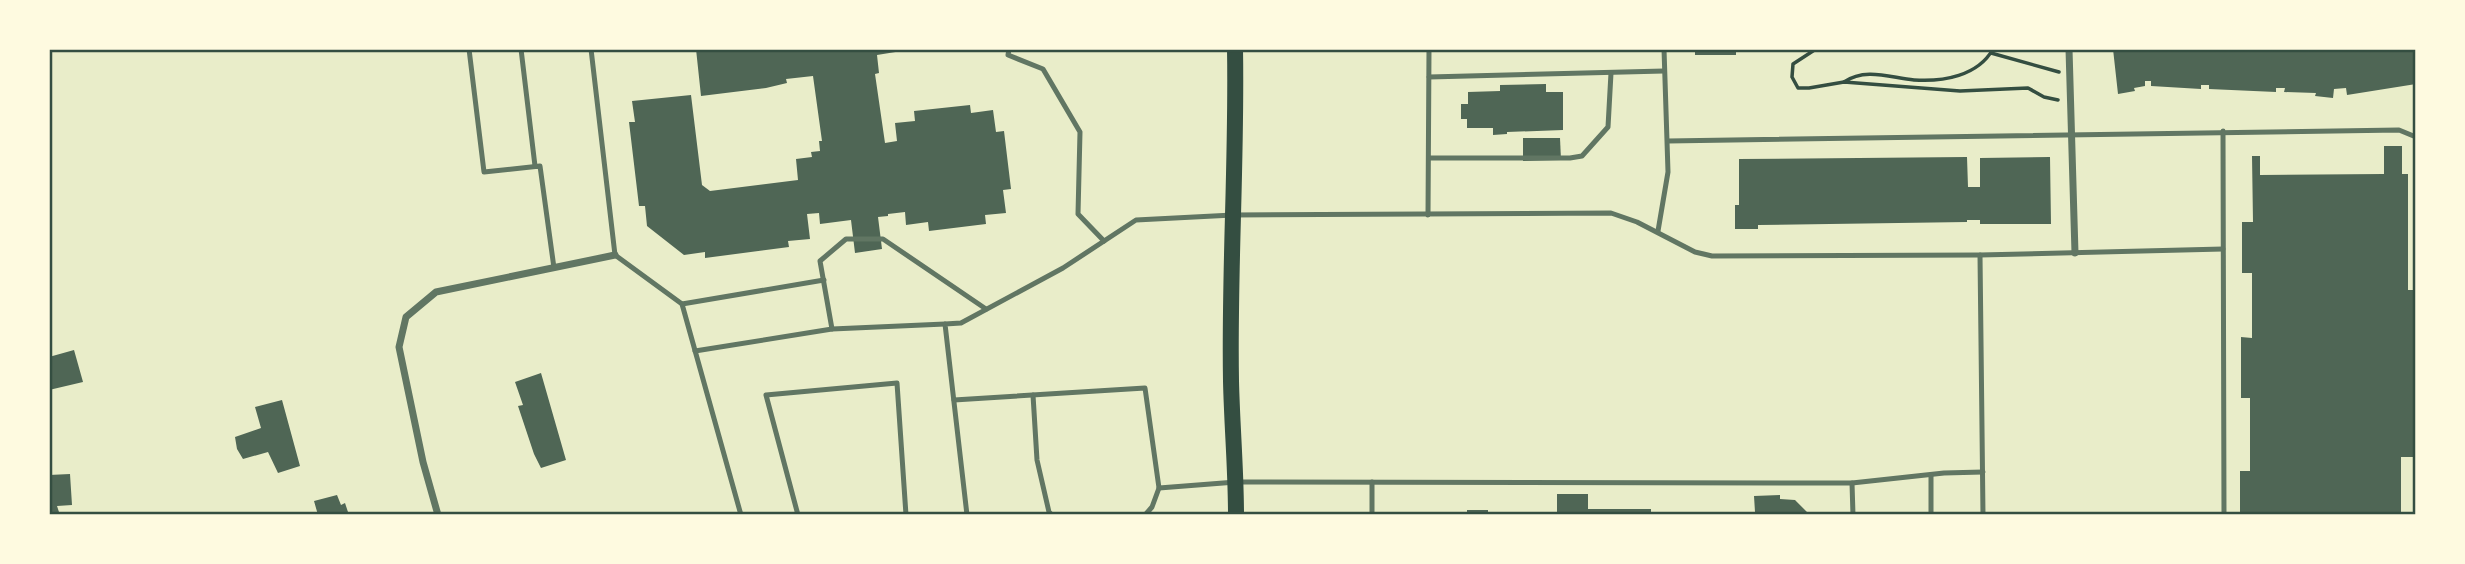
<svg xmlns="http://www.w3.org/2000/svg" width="2465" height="564" font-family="'Noto Sans',sans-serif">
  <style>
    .building { fill: #4f6655 }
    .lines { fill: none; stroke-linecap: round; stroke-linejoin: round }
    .path { stroke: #344e41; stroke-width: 3.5 }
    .service { stroke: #617663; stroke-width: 5 }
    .minor { stroke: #617663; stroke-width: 7 }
    .primary { stroke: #344e41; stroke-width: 16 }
    .neatline { fill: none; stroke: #344e41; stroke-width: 2.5 }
  </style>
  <rect width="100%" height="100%" fill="#e9edc9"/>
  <g class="building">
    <polygon points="696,49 914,49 877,55 879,73 875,74 885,143 897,141 895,123 915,121 914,111 970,105 971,113 993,110 996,132 1004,131 1011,189 1003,190 1006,213 985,215 986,224 929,231 928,222 906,225 905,212 888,214 888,216 878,217 882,249 855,253 851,220 820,224 819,213 807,214 810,239 788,241 789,247 705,258 705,252 684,255 647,226 645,206 639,206 629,122 635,122 632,101 691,95 702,185 710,191 798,180 796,159 812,157 811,152 820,151 819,141 822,141 813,76 786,79 787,83 766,88 701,96"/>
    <rect x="1695" y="49" width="41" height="6"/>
    <polygon points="2113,49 2416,49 2416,84 2347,95 2346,88 2334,89 2333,98 2315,96 2316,93 2284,92 2285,88 2276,88 2276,92 2209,89 2209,85 2201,85 2201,89 2151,86 2151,81 2145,81 2145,86 2134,88 2135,91 2118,94"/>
    <polygon points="1546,84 1546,92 1563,92 1563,130 1507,132 1507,134 1493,135 1493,128 1467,128 1467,119 1461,119 1461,104 1468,104 1468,92 1500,91 1500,85"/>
    <polygon points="1523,138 1560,138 1561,160 1523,161"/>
    <polygon points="2384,146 2402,146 2402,174 2408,174 2408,290 2416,290 2416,457 2401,457 2401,515 2240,515 2240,471 2250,471 2250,398 2241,398 2241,337 2252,338 2252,273 2242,273 2242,222 2253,222 2252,156 2260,156 2260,175 2384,174"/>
    <polygon points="1967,157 1968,187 1980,187 1980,158 2050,157 2051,224 1980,224 1980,220 1967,220 1967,222 1758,225 1758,229 1735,229 1735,205 1739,205 1739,159"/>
    <polygon points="74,350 83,382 49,390 49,357"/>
    <polygon points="541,373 566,460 541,468 534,454 518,406 523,405 515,382"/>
    <polygon points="282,400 300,466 278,473 268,452 243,459 237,449 235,437 261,428 255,407"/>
    <polygon points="70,474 72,505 57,506 60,515 49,515 49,475"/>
    <polygon points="1557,494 1588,494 1588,509 1651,509 1651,512 1755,512 1754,496 1780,495 1780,499 1795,500 1810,515 1557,515"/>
    <polygon points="337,495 341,505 345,503 349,515 318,515 314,501"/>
    <rect x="1467" y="510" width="21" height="5"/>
  </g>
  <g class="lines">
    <g class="path">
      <polyline points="1816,49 1793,64 1792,77 1798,88 1809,88 1844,82 1960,91 2028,88 2044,97 2058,100"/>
      <polyline points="1991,53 2059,72"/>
      <path d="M1844 82C1866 67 1891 78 1914 80 1943 82 1978 76 1993 49"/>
    </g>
    <g class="service">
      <polyline points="469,49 484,172 540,166 554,268"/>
      <polyline points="521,49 535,166"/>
      <polyline points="591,49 615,255 682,304 741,515"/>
      <polyline points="1009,49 1008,55 1043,69 1080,132 1078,214 1104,241"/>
      <polyline points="1429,77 1664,71"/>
      <polyline points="2223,131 2224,515"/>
      <polyline points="1668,141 2399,130 2416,137"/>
      <polyline points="1429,158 1570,158 1582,156 1608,127 1611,73"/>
      <polyline points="1428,215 1429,49"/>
      <polyline points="1658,231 1668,172 1664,49"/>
      <polyline points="1980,255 1983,515"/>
      <polyline points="682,304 824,280"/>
      <polyline points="832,329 945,324"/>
      <polyline points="695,351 832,329 820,261 846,239 883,239 986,309"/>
      <polyline points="1033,395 1037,460 1049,512 1052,515"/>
      <polyline points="954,400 1145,388 1159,488 1236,482 1852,483 1944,473 1983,472"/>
      <polyline points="1931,475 1931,515"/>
      <polyline points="1372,482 1372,515"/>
      <polyline points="1852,483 1853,515"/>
      <polyline points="798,515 766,395 897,383 906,515"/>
      <polyline points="967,515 945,324 961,323 1063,268 1136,220 1233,215 1611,213 1637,222 1695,252 1712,256 1980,255 2223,249"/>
      <polyline points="1145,515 1152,507 1159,488"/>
    </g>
    <g class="minor">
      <polyline points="2069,49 2075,253"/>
      <polyline points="438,515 423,462 399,347 406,317 436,292 615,255"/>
    </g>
    <path class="primary" d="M1235 49C1237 160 1229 270 1231 381 1232 426 1236 470 1236 515"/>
  </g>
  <rect width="2465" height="564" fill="none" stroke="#fefae0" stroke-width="102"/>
  <rect x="51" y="51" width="2363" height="462" class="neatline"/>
</svg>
